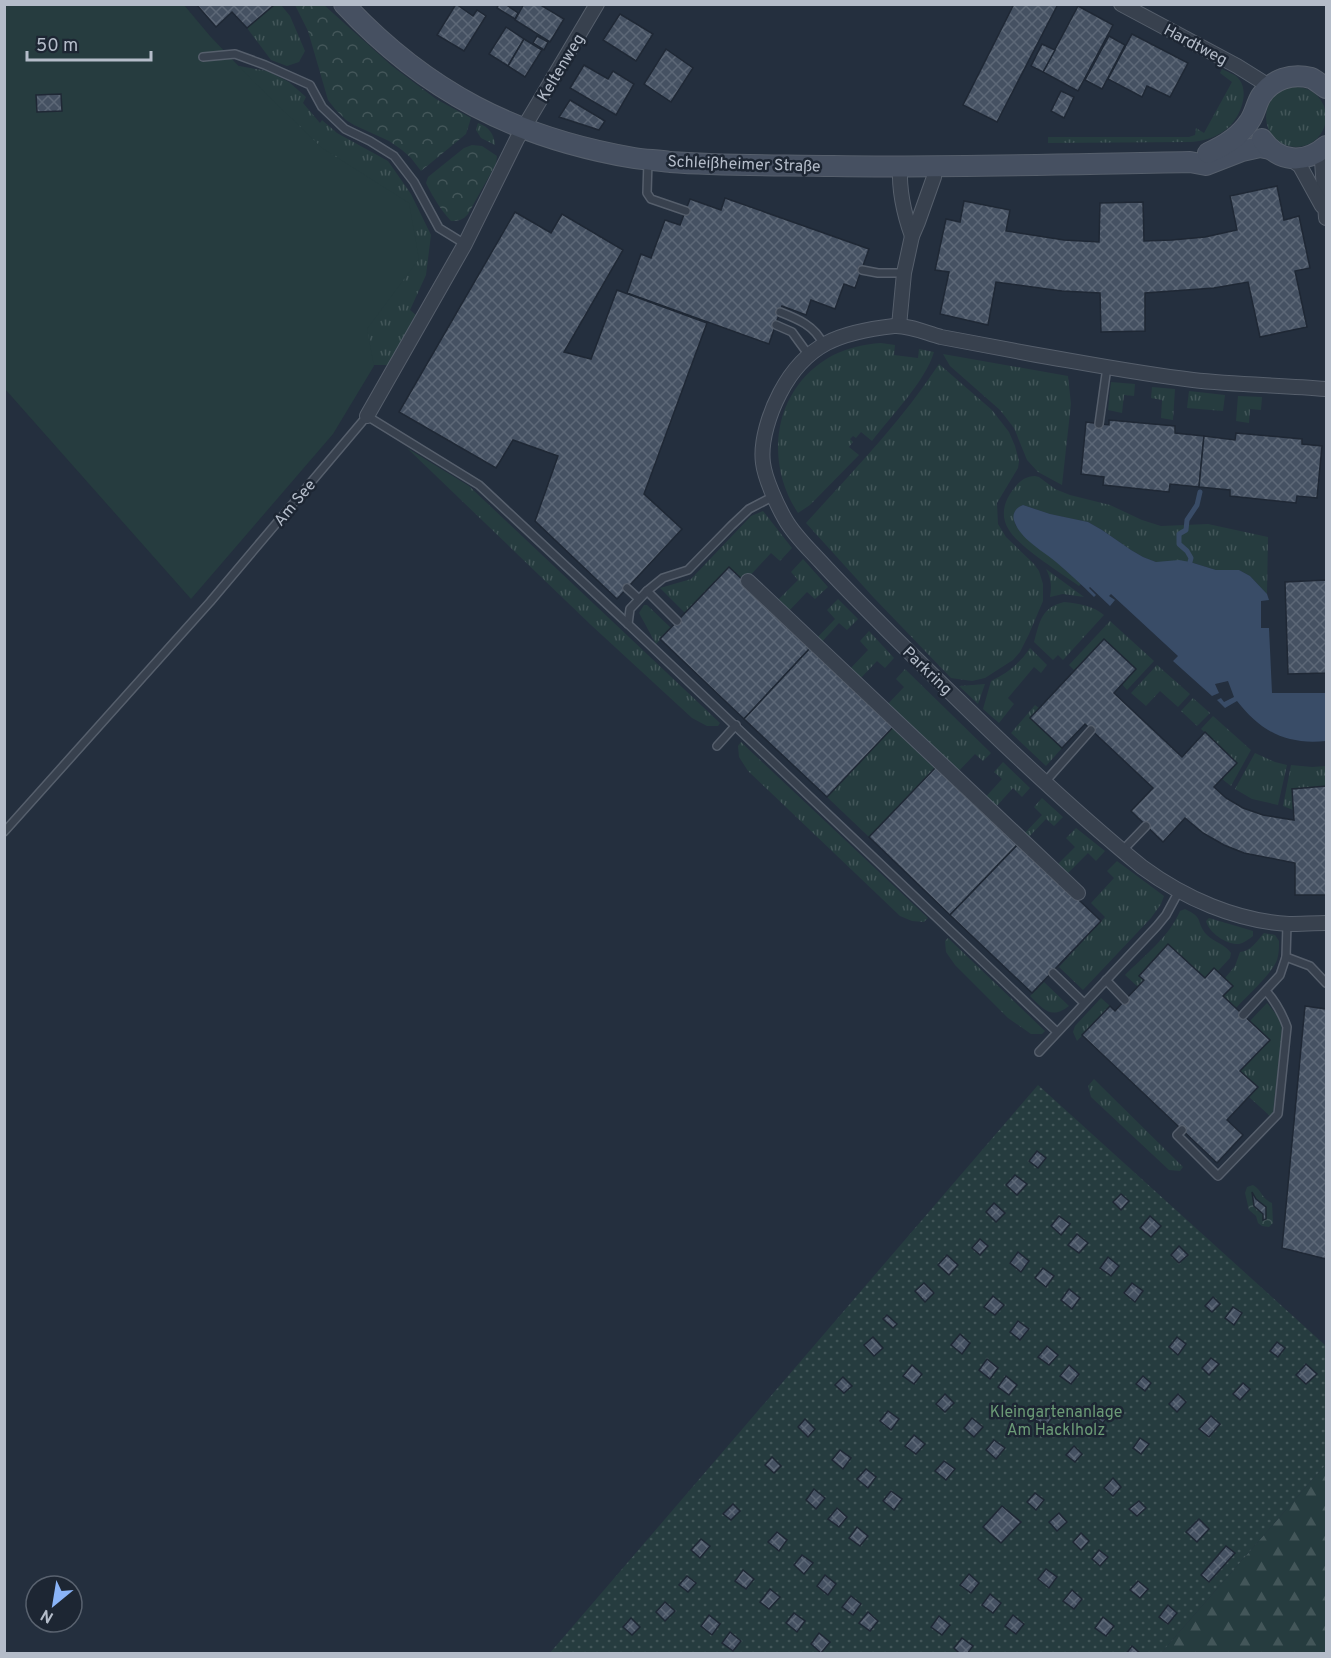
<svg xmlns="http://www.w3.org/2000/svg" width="1331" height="1658" font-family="Overpass,sans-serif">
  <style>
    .grass { fill: url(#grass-tufts) }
    .forest { fill: url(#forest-firs) }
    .park { fill: url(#park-crowns) }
    .garden { fill: url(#garden-dots) }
    .pitch { fill: #263c3f }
    .water { fill: #394c67 }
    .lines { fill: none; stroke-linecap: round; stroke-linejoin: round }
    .stream { stroke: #394c67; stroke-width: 5 }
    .building { fill: url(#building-cross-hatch); stroke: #1f2835; stroke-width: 1.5 }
    .lane-casing { stroke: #565f6c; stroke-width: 10 }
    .street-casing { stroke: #565f6c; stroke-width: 16 }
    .secondary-casing { stroke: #565f6c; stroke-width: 22 }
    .lane { stroke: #38414e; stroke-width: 7 }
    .street { stroke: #38414e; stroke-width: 14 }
    .secondary { stroke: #465061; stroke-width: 20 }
    .labels { text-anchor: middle; stroke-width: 5; stroke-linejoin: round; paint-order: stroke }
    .street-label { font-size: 16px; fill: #b4bcc9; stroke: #1d2633 }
    .park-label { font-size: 16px; fill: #6b9a76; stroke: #1d2633 }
  </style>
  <defs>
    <pattern id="grass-tufts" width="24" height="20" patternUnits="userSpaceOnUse" patternTransform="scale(1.5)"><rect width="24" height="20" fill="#263c3f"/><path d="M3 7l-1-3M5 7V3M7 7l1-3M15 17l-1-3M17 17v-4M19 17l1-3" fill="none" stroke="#435659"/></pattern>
    <pattern id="forest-firs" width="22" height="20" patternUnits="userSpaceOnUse" patternTransform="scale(1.5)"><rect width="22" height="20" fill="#263c3f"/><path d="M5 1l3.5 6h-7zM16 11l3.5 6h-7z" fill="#435659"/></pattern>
    <pattern id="park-crowns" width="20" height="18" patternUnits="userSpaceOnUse" patternTransform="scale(1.5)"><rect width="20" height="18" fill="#263c3f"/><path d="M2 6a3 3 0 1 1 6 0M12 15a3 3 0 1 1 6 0" fill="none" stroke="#435659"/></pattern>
    <pattern id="garden-dots" width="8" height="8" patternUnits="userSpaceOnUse" patternTransform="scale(1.5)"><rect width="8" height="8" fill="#263c3f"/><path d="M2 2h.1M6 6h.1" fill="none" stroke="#435659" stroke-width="1.8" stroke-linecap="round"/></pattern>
    <pattern id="building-cross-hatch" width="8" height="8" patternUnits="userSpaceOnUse" patternTransform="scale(1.5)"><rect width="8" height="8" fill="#455162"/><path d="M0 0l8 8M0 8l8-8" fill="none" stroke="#5d6877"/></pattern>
  </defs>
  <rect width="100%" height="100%" fill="#242f3e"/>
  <g class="grass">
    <polygon points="273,5 281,5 290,16 305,51 299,62 287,66 271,60 247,28"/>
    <polygon points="223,63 267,71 289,82 306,97 303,103 320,123 322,120 337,133 388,161 411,194 431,235 426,275 410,310 416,315 388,365 372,365"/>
    <path d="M1222 69C1227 72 1235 74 1238 78 1250 91 1241 115 1230 126 1220 136 1205 141 1191 142L1048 143V137H1189L1195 135 1196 128 1204 133 1232 82 1220 73Z"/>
    <circle cx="1296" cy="117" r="30"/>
    <path d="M478 123C489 127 494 134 495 145L481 138 476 130Z"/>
    <path d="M881 343 895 345 894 355 918 358 919 349 934 352C925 382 891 416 872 441L861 432 856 438 853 436 850 439 853 442 849 447 859 455 810 505 798 513C764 462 773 391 828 358 843 349 864 344 881 343Z"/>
    <polygon points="943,354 1068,376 1071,404 1062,485 1038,472 1027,460 1014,428 1000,410 950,366"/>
    <path d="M939 364 992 410 1009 432 1015 446 1019 461 1018 468 997 503 998 524 1006 537 1034 564 1039 571 1043 584V601L1029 634 1020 652 1013 660 985 678 972 681 951 678 874 598 806 523C852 472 901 422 939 364Z"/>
    <polygon points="1111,382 1135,384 1134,396 1124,395 1122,413 1108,410"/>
    <polygon points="1152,387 1175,389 1173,420 1161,418 1162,400 1151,398"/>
    <polygon points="1189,391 1225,395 1223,411 1187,408"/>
    <polygon points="1238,396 1262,397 1261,410 1250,409 1249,423 1236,421"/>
    <polygon points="407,448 469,486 720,723 718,726 707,726 692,718 591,625"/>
    <path d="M1035 476 1039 477 1055 489 1070 495 1110 505 1142 520 1161 526 1208 524 1268 537 1267 594 1250 576 1239 570H1216L1190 562H1156L1143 557 1131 550 1102 530 1088 522 1050 514 1023 505C1013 509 1012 517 1016 526L1081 584 1079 586C1061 573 1019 547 1009 530 1001 518 1003 505 1010 494 1016 485 1023 476 1035 476Z"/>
    <polygon points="763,511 792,548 780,561 771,553 745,581 729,567 685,613 660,588 691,579 751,516"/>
    <polygon points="803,559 828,587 815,599 807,592 786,614 775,603 798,580 791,572"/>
    <path d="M1046 569 1084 597 1063 594 1050 597C1052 586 1051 579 1046 569Z"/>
    <polygon points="838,599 858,619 847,630 839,623 819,645 814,641 835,619 827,610"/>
    <path d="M1064 602C1077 603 1094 606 1104 615L1063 660 1058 655 1053 660 1034 642C1040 621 1041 608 1064 602Z"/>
    <polygon points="644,605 647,605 671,628 656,644 639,613"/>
    <polygon points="1110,621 1154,661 1127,690 1122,684 1136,668 1104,639 1074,670 1069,665"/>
    <polygon points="869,631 894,658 885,668 877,661 858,681 847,672 868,650 860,641"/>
    <path d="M1030 648 1047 665 1041 673 1034 667 1008 698 1014 704 999 723 983 709 991 681C1008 673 1020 663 1030 648Z"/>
    <polygon points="1157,665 1190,694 1178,707 1160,691 1146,706 1131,693"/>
    <polygon points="905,669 991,753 983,761 975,754 955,775 885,707 904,687 896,679"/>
    <polygon points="985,684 978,704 959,686"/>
    <polygon points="1193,698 1210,713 1197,726 1181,711"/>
    <polygon points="1035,705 1039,708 1030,718 1062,748 1046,766 1011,733"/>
    <polygon points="1213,716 1251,750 1231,786 1222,779 1237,763 1201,729"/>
    <polygon points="895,725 938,765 869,837 827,797"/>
    <polygon points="741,742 928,918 924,922 912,921 900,916 748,771 739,757 738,746"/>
    <polygon points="1255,753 1275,762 1287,765 1278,805 1252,799 1235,789"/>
    <polygon points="1003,762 1030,788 1022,797 1013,788 993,810 982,801 1002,779 994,772"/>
    <polygon points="1291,765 1312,767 1326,766 1326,786 1292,789 1293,810 1283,806"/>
    <polygon points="1042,798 1063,817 1054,826 1046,819 1025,841 1021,837 1042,815 1034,807"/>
    <polygon points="1076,828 1105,851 1096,861 1088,853 1064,877 1054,868 1075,847 1066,838"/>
    <polygon points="1117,861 1164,896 1161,904 1151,918 1083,990 1059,967 1105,917 1091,903 1114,878 1107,871"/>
    <path d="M1185 909C1205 918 1195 922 1207 935 1214 942 1225 944 1231 953L1230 958 1218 971 1214 968 1205 978 1168 945 1139 975 1144 980 1138 987 1125 975C1145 955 1169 937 1180 911Z"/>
    <path d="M1209 918 1253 931V936C1249 939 1244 943 1239 944 1227 945 1209 933 1206 921Z"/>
    <path d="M1264 933 1275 935 1279 941C1279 947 1279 954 1277 960 1271 975 1247 996 1236 1008L1223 996 1233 986 1225 978 1235 966 1240 952C1251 951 1257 941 1264 933Z"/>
    <polygon points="948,938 1045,1031 1042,1034 1031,1034 1008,1018 955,965 946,952 945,941"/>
    <path d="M1044 982 1069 1006C1051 1020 1043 1009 1030 996Z"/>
    <polygon points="1101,998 1110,1006 1077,1041 1073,1032 1075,1026"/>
    <polygon points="1267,1003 1281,1020 1282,1032 1273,1112 1270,1116 1249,1097 1258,1087 1240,1071 1250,1021"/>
    <polygon points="1094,1079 1183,1167 1180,1171 1169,1170 1091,1097 1088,1086"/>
  </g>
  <polygon class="forest" points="1326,1464 1326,1653 1161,1653"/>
  <g class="park">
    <polygon points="295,5 324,5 392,66 436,99 471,118 466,134 421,171 411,158 402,150 389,141 354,125 346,120 335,109 328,100 308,31"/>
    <path d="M472 145 482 146 497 156 496 164 468 214C463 220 459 221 451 221 440 209 433 197 426 183L428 177 464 148Z"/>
    <path d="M1253 1185C1263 1191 1260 1197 1272 1203L1273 1223 1269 1227 1262 1226 1258 1223 1256 1216 1249 1210 1245 1193 1247 1187Z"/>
  </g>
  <polygon class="garden" points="1038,1085 1326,1346 1326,1464 1161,1653 549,1654"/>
  <polygon class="pitch" points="4,5 184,5 210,36 252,80 322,148 409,203 419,259 367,329 374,366 333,434 191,599 5,389"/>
  <path class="water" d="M1023 505 1050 514 1088 522 1102 530 1131 550 1143 557 1156 562 1179 560 1190 562 1216 570H1239L1250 576 1267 594 1269 600 1261 601V628H1269L1272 693H1326V741C1287 745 1261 732 1237 701L1225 708 1217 700 1221 698 1224 702 1234 697 1228 681 1215 684 1219 693 1212 696 1173 661 1178 656 1111 594 1109 596 1115 600 1110 606 1090 587 1089 588 1096 595 1094 597C1082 585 1069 573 1056 562 1043 551 1022 540 1015 523 1011 515 1015 508 1023 505Z"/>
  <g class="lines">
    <polyline class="stream" points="1190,562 1191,558 1187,551 1179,544 1179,534 1186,530 1187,520 1197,505 1200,492"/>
  </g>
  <g class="building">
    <polygon points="196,4 273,4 274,5 247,28 232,12 216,27"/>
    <polygon points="456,4 473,16 477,10 486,16 464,51 437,35"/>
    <polygon points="499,4 505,4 518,13 515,19 497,8"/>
    <polygon points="524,4 539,4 564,19 550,42 515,20"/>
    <polygon points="1014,4 1058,4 997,122 963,105"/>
    <polygon points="1078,6 1113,25 1078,91 1043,72"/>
    <polygon points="620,14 653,34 636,61 603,40"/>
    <polygon points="506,27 524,39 508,66 489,54"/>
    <polygon points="1132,34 1188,63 1170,97 1147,86 1142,97 1108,79"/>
    <polygon points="537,36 548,42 544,50 533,43"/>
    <polygon points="1109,36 1125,45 1102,89 1085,80"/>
    <polygon points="524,39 542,50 525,77 508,66"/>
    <polygon points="1042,44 1055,50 1043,72 1031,66"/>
    <polygon points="666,49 693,68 671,102 644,84"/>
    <polygon points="584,65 608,79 613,71 634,84 616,115 570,88"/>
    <polygon points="1061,91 1074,97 1064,118 1051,111"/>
    <polygon points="61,94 62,111 37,112 36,95"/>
    <polygon points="570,100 605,121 599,130 559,117"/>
    <polygon points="1277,186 1284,220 1299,216 1310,268 1295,271 1307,327 1260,337 1248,282 1214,288 1145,293 1145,331 1101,332 1100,293 1062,291 996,282 988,325 940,314 949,272 935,270 946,219 960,222 964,201 1010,210 1006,231 1064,240 1099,242 1100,203 1143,202 1144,241 1172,240 1205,237 1237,230 1230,196"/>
    <polygon points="725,198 869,249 855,288 844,284 835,309 811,300 806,315 782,306 769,344 627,293 641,254 651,258 665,220 680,225 690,199 721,210"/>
    <polygon points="515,212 551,233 562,214 623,250 564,352 591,359 617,290 707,323 644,494 682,529 617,599 535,521 558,456 513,440 496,468 399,412"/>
    <polygon points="1109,420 1175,426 1175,433 1204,436 1199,487 1170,484 1169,492 1103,485 1104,477 1081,474 1086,422 1109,425"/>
    <polygon points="1236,433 1302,439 1302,444 1322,446 1317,498 1297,496 1296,503 1230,496 1230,490 1199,487 1204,436 1235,440"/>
    <polygon points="729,567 812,646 744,719 660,639"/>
    <polygon points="1326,580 1326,673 1288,674 1285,582"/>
    <polygon points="1104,639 1136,669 1114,693 1182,757 1205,732 1237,763 1214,787 1226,798 1243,808 1263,815 1294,820 1292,789 1326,786 1326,895 1295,895 1295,863 1244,853 1224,845 1203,833 1185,818 1163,842 1131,811 1153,788 1085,724 1062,748 1030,718"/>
    <polygon points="812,646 895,725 827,797 744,719"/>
    <polygon points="938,765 1019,843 950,915 869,837"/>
    <polygon points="1019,843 1101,921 1032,993 950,915"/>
    <polygon points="1168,944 1205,978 1214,968 1233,986 1223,996 1270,1040 1240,1071 1258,1087 1227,1120 1243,1135 1217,1163 1082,1035 1110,1006 1115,1011 1125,1000 1144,980 1139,976"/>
    <polygon points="1305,1006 1326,1009 1326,1259 1282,1248"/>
    <polygon points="1037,1151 1046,1158 1038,1168 1029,1161"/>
    <polygon points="1015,1175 1027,1184 1017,1195 1006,1185"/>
    <polygon points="1252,1192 1256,1199 1266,1207 1266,1219 1263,1220 1263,1214 1254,1206"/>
    <polygon points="1121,1194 1129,1201 1121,1210 1113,1202"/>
    <polygon points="994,1203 1005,1213 996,1222 986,1212"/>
    <polygon points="1059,1216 1070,1224 1061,1235 1051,1226"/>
    <polygon points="1150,1216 1161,1226 1151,1237 1140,1228"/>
    <polygon points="1077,1234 1088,1243 1079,1253 1068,1245"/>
    <polygon points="980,1239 988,1246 980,1255 972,1248"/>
    <polygon points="1179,1246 1188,1255 1179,1263 1171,1255"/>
    <polygon points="1018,1252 1029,1261 1021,1272 1010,1263"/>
    <polygon points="947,1255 958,1265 949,1275 938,1265"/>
    <polygon points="1108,1257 1119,1266 1111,1276 1100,1268"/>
    <polygon points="1043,1268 1054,1276 1046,1287 1035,1278"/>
    <polygon points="924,1283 934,1293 925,1302 915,1291"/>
    <polygon points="1132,1283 1143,1291 1135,1302 1124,1293"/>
    <polygon points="1069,1289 1080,1298 1072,1309 1061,1300"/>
    <polygon points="993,1296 1004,1305 995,1315 984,1307"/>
    <polygon points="1213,1297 1220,1304 1212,1312 1205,1306"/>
    <polygon points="1233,1307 1242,1313 1234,1325 1225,1318"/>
    <polygon points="887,1315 897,1324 893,1328 883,1319"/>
    <polygon points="1018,1321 1029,1329 1020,1340 1010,1332"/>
    <polygon points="960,1334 970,1343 962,1354 951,1345"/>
    <polygon points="873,1337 883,1348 874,1356 864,1345"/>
    <polygon points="1177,1337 1186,1344 1178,1355 1169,1347"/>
    <polygon points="1277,1342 1285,1348 1278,1357 1270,1351"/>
    <polygon points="1047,1346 1058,1355 1049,1365 1038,1357"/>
    <polygon points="1211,1358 1219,1364 1209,1375 1202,1368"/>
    <polygon points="987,1359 998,1368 990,1379 979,1370"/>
    <polygon points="1306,1364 1317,1374 1306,1384 1296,1375"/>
    <polygon points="912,1365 922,1374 914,1384 903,1376"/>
    <polygon points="1069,1365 1079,1374 1071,1384 1060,1376"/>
    <polygon points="1006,1376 1017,1385 1009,1395 998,1387"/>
    <polygon points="1143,1376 1151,1383 1145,1391 1136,1384"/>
    <polygon points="843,1377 852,1386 844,1393 835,1385"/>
    <polygon points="1243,1383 1250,1389 1240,1400 1233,1394"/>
    <polygon points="945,1394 954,1403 945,1412 936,1404"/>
    <polygon points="1178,1394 1186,1402 1177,1412 1169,1404"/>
    <polygon points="1043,1408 1053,1417 1045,1427 1034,1419"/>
    <polygon points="1100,1410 1108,1416 1103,1423 1095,1417"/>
    <polygon points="888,1411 899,1419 891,1430 880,1421"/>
    <polygon points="1211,1416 1220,1424 1209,1437 1199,1429"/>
    <polygon points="972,1418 983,1427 974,1437 964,1428"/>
    <polygon points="805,1419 815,1429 808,1437 798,1427"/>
    <polygon points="914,1435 925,1444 916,1454 905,1446"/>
    <polygon points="1140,1438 1149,1444 1141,1454 1133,1448"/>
    <polygon points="994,1440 1005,1448 996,1459 986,1450"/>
    <polygon points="1074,1446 1082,1454 1075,1462 1066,1455"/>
    <polygon points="840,1450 851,1458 843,1469 832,1460"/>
    <polygon points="772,1457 781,1466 774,1473 765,1465"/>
    <polygon points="944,1461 955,1469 946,1480 935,1471"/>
    <polygon points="866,1469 876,1477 868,1488 857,1479"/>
    <polygon points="1113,1478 1121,1487 1113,1496 1104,1488"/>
    <polygon points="814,1489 825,1498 816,1509 806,1500"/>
    <polygon points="891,1491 902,1499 894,1510 883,1501"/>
    <polygon points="1035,1493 1044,1500 1036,1510 1027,1502"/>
    <polygon points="1139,1501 1146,1508 1137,1516 1129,1509"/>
    <polygon points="733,1504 740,1511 731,1520 723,1514"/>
    <polygon points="1002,1506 1021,1522 1001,1543 983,1527"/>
    <polygon points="837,1508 847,1517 839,1527 828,1519"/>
    <polygon points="1059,1513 1067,1522 1057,1531 1049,1522"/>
    <polygon points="1199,1519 1209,1529 1197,1542 1186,1532"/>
    <polygon points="857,1527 868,1536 860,1546 849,1538"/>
    <polygon points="777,1532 787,1540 779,1551 768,1542"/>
    <polygon points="1081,1533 1089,1541 1081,1550 1073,1542"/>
    <polygon points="701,1539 710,1546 700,1558 691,1550"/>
    <polygon points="1226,1546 1235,1553 1209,1582 1201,1575"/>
    <polygon points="1099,1550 1108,1557 1100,1566 1092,1559"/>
    <polygon points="802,1555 813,1563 804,1574 794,1565"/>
    <polygon points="1046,1569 1057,1577 1049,1588 1038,1579"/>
    <polygon points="743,1570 754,1579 746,1589 735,1581"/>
    <polygon points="969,1574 979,1583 971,1593 960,1585"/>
    <polygon points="825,1575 836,1584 828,1595 817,1586"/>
    <polygon points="687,1576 696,1583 688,1592 679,1585"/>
    <polygon points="1138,1581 1148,1589 1140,1598 1130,1590"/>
    <polygon points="770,1589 780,1597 769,1609 760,1602"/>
    <polygon points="1072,1590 1082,1599 1074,1609 1063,1601"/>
    <polygon points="990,1594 1001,1603 993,1613 982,1605"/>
    <polygon points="851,1596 861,1604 853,1615 842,1607"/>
    <polygon points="665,1602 675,1611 665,1621 656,1612"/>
    <polygon points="1168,1605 1177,1613 1168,1624 1159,1617"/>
    <polygon points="868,1612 878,1621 870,1631 859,1623"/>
    <polygon points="794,1613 805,1621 797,1632 786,1623"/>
    <polygon points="709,1615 720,1624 712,1635 701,1626"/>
    <polygon points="1013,1615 1024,1624 1016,1634 1005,1626"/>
    <polygon points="939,1616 950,1625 942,1635 931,1627"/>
    <polygon points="1103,1617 1114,1626 1106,1636 1095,1628"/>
    <polygon points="631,1618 640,1627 632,1635 623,1627"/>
    <polygon points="730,1632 741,1641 733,1651 722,1643"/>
    <polygon points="819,1633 830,1642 821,1653 811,1644"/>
    <polygon points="962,1638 973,1646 967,1654 960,1654 954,1648"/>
    <polygon points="1132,1646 1141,1654 1126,1654"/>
  </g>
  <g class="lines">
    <g class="lane-casing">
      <g id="lane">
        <polyline points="203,57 235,54 265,65 310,85 322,107 345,129 370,141 394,156 414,182 439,228 465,244"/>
        <polyline points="648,161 647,193 651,199 686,211"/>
        <polyline points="862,270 878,273 904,273"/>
        <path d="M780 312C798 319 815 326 823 344"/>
        <polyline points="776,325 792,332 808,354"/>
        <polyline points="1099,424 1107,367"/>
        <polyline points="774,496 749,509 731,526 688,570 663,578 647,591 630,609 628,624 1057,1032"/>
        <polyline points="627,588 639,599"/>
        <polyline points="647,591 677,621"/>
        <polyline points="717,746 736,725"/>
        <polyline points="1045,782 1091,730"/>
        <polyline points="4,832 210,602 367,416 479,485 628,624"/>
        <polyline points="1122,851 1146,826"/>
        <polyline points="1286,957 1310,966 1326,983"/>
        <polyline points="1053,973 1084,1003"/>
        <polyline points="1106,980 1125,1000"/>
        <polyline points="1243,1015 1280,975 1286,957 1287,924"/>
        <polyline points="1039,1052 1157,926 1166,915 1179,891"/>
        <path d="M1182 1130 1177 1135 1218 1176 1278 1114 1287 1027C1282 1013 1276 1002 1266 991"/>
      </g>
    </g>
    <g class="street-casing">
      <g id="street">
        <polyline points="1121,4 1237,66 1261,81 1266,89"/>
        <polyline points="1326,150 1322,161 1326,218"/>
        <polyline points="1290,158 1300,166 1322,206"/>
        <path d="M900 167C899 190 904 214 912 236"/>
        <polyline points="899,326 904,273 912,236 918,222 934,177 934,167"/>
        <path d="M1326 389C1282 385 1237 385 1193 380 1141 374 1089 364 1037 355 1005 349 973 343 941 337 926 333 909 325 894 326 841 332 806 343 780 393 770 412 760 441 763 463 765 479 777 505 785 519 794 535 808 548 820 561 842 585 865 608 888 631 970 712 1053 794 1142 867 1184 898 1236 921 1289 924 1301 924 1314 923 1326 923"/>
        <polyline points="367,416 465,244 517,139 597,4"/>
        <polyline points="748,581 1078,893"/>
      </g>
    </g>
    <g class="secondary-casing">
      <g id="secondary">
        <path d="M344 4C426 92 516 138 634 158 646 160 658 160 670 162 724 166 778 165 833 166 952 168 1071 164 1190 162L1206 165 1242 151 1260 147 1270 149"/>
        <path d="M1262 139C1279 163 1305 164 1326 146"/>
        <path d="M1208 153C1224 146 1240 136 1249 122 1255 114 1256 104 1261 96 1272 79 1292 73 1311 78 1316 80 1321 85 1326 88"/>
      </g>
    </g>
    <use href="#lane" class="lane"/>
    <use href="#street" class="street"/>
    <use href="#secondary" class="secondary"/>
  </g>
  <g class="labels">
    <g class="street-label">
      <text transform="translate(1196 44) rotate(28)" y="6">Hardtweg</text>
      <text transform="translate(560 67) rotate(-59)" y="6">Keltenweg</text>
      <text transform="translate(744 163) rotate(2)" y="6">Schleißheimer Straße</text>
      <text transform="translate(294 502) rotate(-50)" y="6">Am See</text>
      <text transform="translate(928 670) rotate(44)" y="6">Parkring</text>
    </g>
    <g class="park-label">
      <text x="1056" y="1417">Kleingartenanlage<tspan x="1056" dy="18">Am Hacklholz</tspan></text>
    </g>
  </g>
  <rect width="1331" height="1658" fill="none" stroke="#b4bcc9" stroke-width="12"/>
  <g transform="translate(54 1604) rotate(210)"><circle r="28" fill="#1d2633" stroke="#59626f" stroke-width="1.5"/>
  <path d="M0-4.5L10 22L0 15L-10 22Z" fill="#8ab4f8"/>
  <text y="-9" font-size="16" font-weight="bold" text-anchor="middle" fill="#b4bcc9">N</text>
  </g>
  <path d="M27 51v9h124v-9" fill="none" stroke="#b4bcc9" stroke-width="3"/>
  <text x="36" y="51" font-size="18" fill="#b4bcc9" stroke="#1d2633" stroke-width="4.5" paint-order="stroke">50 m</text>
</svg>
